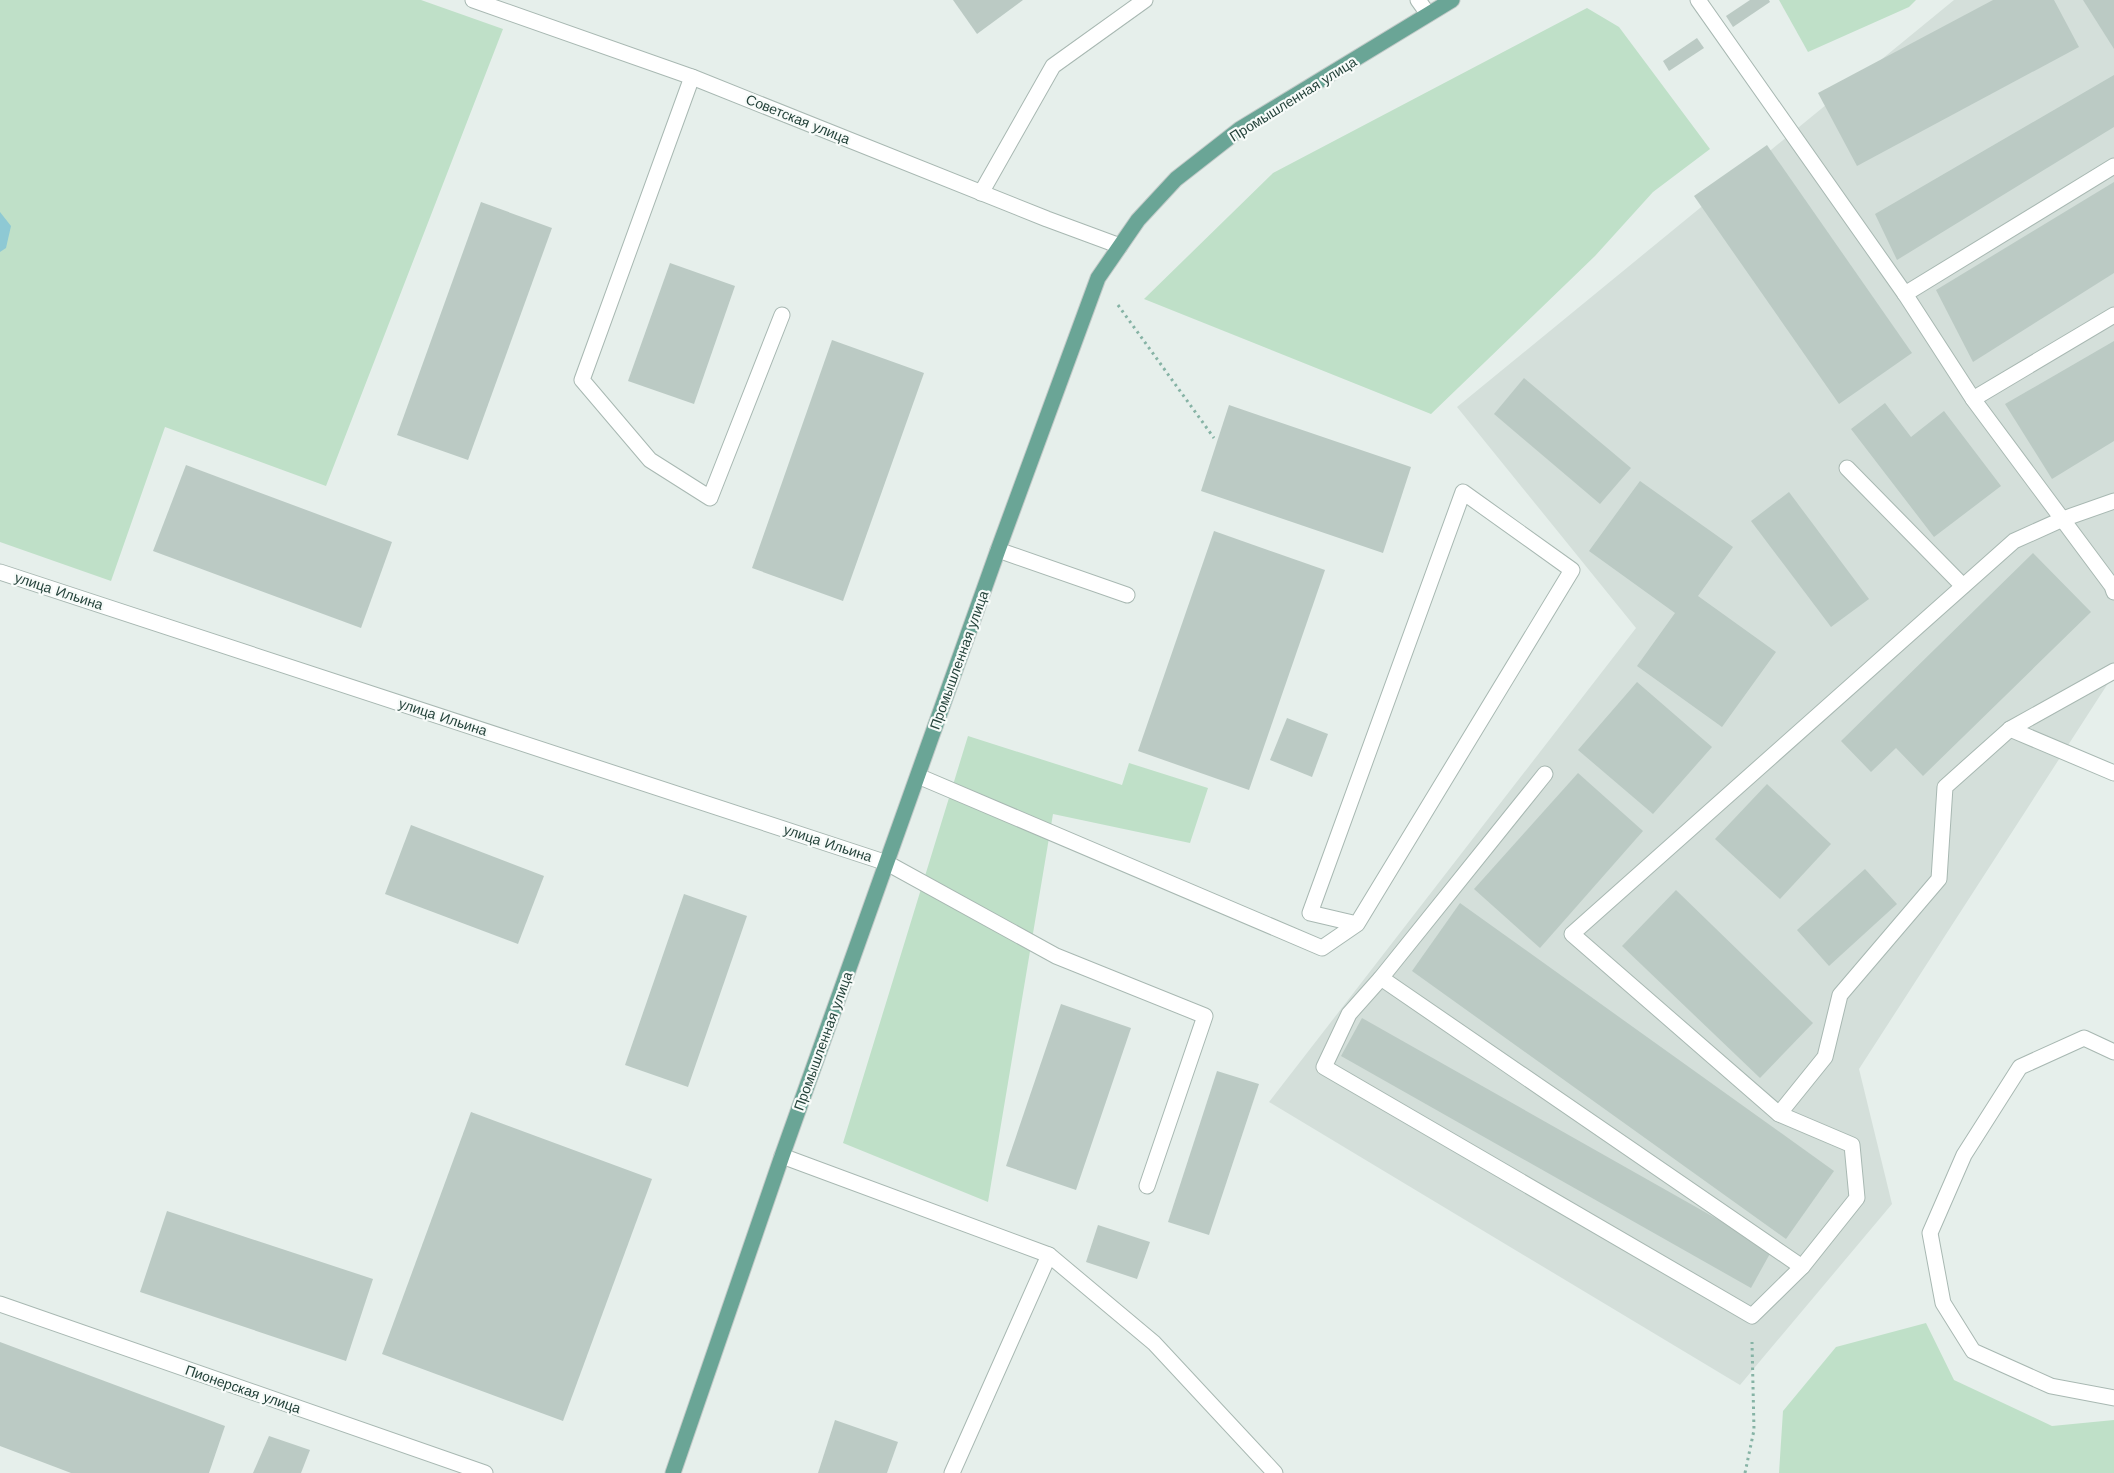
<svg xmlns="http://www.w3.org/2000/svg" width="2114" height="1473" font-family="'Work Sans',sans-serif">
  <style>
    .built { fill: #d4dfda }
    .green { fill: #bfe0c8 }
    .water { fill: #8ec9d4 }
    .building { fill: #bbcac4 }
    .lines { fill: none; stroke-linecap: round; stroke-linejoin: round }
    .minor-casing { stroke: #a8b8b2; stroke-width: 17 }
    .major-casing { stroke: #c2cac8; stroke-width: 17 }
    .path { stroke: #86b3a5; stroke-width: 3; stroke-dasharray: 2.5 4; stroke-linecap: butt }
    .minor { stroke: #fff; stroke-width: 15 }
    .major { stroke: #6aa596; stroke-width: 15 }
    .labels { text-anchor: middle; stroke-width: 4.5; stroke-linejoin: round; paint-order: stroke }
    .street-label { font-size: 14px; fill: #24423a; stroke: #f7fbf9 }
  </style>
  <rect width="100%" height="100%" fill="#e6efeb"/>
  <polygon class="built" points="1954,0 2114,0 2114,674 1859,1069 1892,1204 1740,1385 1269,1102 1636,628 1457,407"/>
  <g class="green">
    <polygon points="0,0 421,0 503,29 326,486 165,427 111,581 0,542"/>
    <polygon points="1779,0 1916,0 1909,7 1808,52"/>
    <polygon points="1587,8 1619,27 1710,149 1653,192 1595,256 1431,414 1144,299 1273,173"/>
    <polygon points="968,736 1122,785 1129,763 1208,788 1190,843 1053,814 988,1202 843,1143"/>
    <polygon points="1926,1323 1954,1380 2052,1426 2114,1420 2114,1473 1779,1473 1783,1411 1836,1347"/>
  </g>
  <polygon class="water" points="0,212 11,226 6,248 0,252"/>
  <g class="building">
    <polygon points="953,0 1023,0 977,34"/>
    <polygon points="1750,0 1769,0 1770,2 1733,27 1726,16"/>
    <polygon points="1993,0 2054,0 2079,47 1857,166 1818,93"/>
    <polygon points="2083,0 2114,0 2114,49"/>
    <polygon points="1697,38 1704,48 1669,71 1663,61"/>
    <polygon points="2114,75 2114,127 1897,260 1875,214"/>
    <polygon points="1767,145 1912,353 1839,404 1694,196"/>
    <polygon points="2114,182 2114,273 1973,362 1936,290"/>
    <polygon points="481,202 552,228 468,460 397,435"/>
    <polygon points="670,263 735,286 694,404 628,381"/>
    <polygon points="832,340 924,373 843,601 752,568"/>
    <polygon points="2114,341 2114,441 2052,479 2005,404"/>
    <polygon points="1524,378 1631,468 1600,504 1494,414"/>
    <polygon points="1885,403 1911,437 1944,411 2001,486 1934,537 1851,429"/>
    <polygon points="1229,405 1411,467 1383,553 1201,491"/>
    <polygon points="186,465 392,542 361,628 153,551"/>
    <polygon points="1640,481 1733,547 1698,596 1776,652 1722,727 1637,666 1675,613 1589,551"/>
    <polygon points="1789,492 1869,599 1831,627 1751,521"/>
    <polygon points="1214,531 1325,570 1249,790 1138,751"/>
    <polygon points="2033,553 2091,612 1923,776 1896,748 1871,772 1841,741"/>
    <polygon points="1637,682 1712,747 1653,814 1578,750"/>
    <polygon points="1287,718 1328,734 1312,777 1270,760"/>
    <polygon points="1578,773 1643,831 1540,948 1474,889"/>
    <polygon points="1767,784 1831,844 1780,899 1715,839"/>
    <polygon points="411,825 544,876 518,944 385,894"/>
    <polygon points="1865,869 1897,904 1829,966 1797,930"/>
    <polygon points="1676,890 1813,1023 1760,1078 1622,946"/>
    <polygon points="684,894 747,916 688,1087 625,1065"/>
    <polygon points="1460,903 1834,1171 1786,1239 1412,971"/>
    <polygon points="1061,1004 1131,1028 1076,1190 1006,1166"/>
    <polygon points="1362,1018 1772,1250 1751,1288 1341,1056"/>
    <polygon points="1217,1071 1259,1084 1209,1235 1168,1222"/>
    <polygon points="471,1112 652,1179 563,1421 382,1354"/>
    <polygon points="167,1211 373,1279 346,1361 140,1292"/>
    <polygon points="1098,1225 1150,1242 1137,1279 1086,1262"/>
    <polygon points="0,1342 225,1426 209,1473 71,1473 0,1446"/>
    <polygon points="835,1420 898,1442 887,1473 818,1473"/>
    <polygon points="269,1436 310,1450 301,1473 253,1473"/>
  </g>
  <g class="lines">
    <g class="minor-casing">
      <g id="minor">
        <polyline points="473,0 692,77 1047,219 1120,246"/>
        <polyline points="1418,0 1428,14"/>
        <polyline points="1698,0 1905,294 1973,399 2112,586 2114,592"/>
        <polyline points="692,77 582,380 650,460 710,498 782,315"/>
        <polyline points="981,193 1053,66 1145,0"/>
        <polyline points="1905,294 2114,166"/>
        <polyline points="1973,399 2114,315"/>
        <polyline points="1847,468 1963,586"/>
        <polyline points="998,550 1127,595"/>
        <polyline points="0,572 887,863 1056,956 1205,1016 1147,1186"/>
        <polyline points="2010,729 2114,773"/>
        <polyline points="1545,774 1381,978 1349,1014 1324,1067 1752,1316 1802,1267 1857,1198 1852,1145 1779,1114 1572,934 2014,541 2063,519 2114,501"/>
        <polyline points="918,776 1322,948 1357,924 1572,570 1463,492 1310,913 1357,924"/>
        <polyline points="1381,978 1802,1267"/>
        <polyline points="2114,1052 2084,1038 2020,1067 1964,1155 1930,1233 1943,1303 1973,1351 2051,1386 2114,1398"/>
        <polyline points="1779,1114 1825,1057 1840,995 1939,879 1945,787 2010,729 2114,671"/>
        <polyline points="782,1156 1049,1255"/>
        <polyline points="0,1304 485,1473"/>
        <polyline points="952,1473 1049,1255 1154,1343 1275,1473"/>
      </g>
    </g>
    <g class="major-casing">
      <polyline id="major" points="673,1473 782,1156 998,550 1098,278 1138,220 1176,179 1240,129 1452,0"/>
    </g>
    <g class="path">
      <polyline points="1118,305 1214,438"/>
      <polyline points="1745,1473 1754,1430 1752,1342"/>
    </g>
    <use href="#minor" class="minor"/>
    <use href="#major" class="major"/>
  </g>
  <g class="labels">
    <g class="street-label">
      <text transform="translate(1293 99) rotate(-32)" y="5">Промышленная улица</text>
      <text transform="translate(798 119) rotate(22)" y="5">Советская улица</text>
      <text transform="translate(59 591) rotate(18)" y="5">улица Ильина</text>
      <text transform="translate(959 660) rotate(-70)" y="5">Промышленная улица</text>
      <text transform="translate(443 717) rotate(18)" y="5">улица Ильина</text>
      <text transform="translate(828 843) rotate(18)" y="5">улица Ильина</text>
      <text transform="translate(823 1041) rotate(-70)" y="5">Промышленная улица</text>
      <text transform="translate(243 1389) rotate(19)" y="5">Пионерская улица</text>
    </g>
  </g>
</svg>
